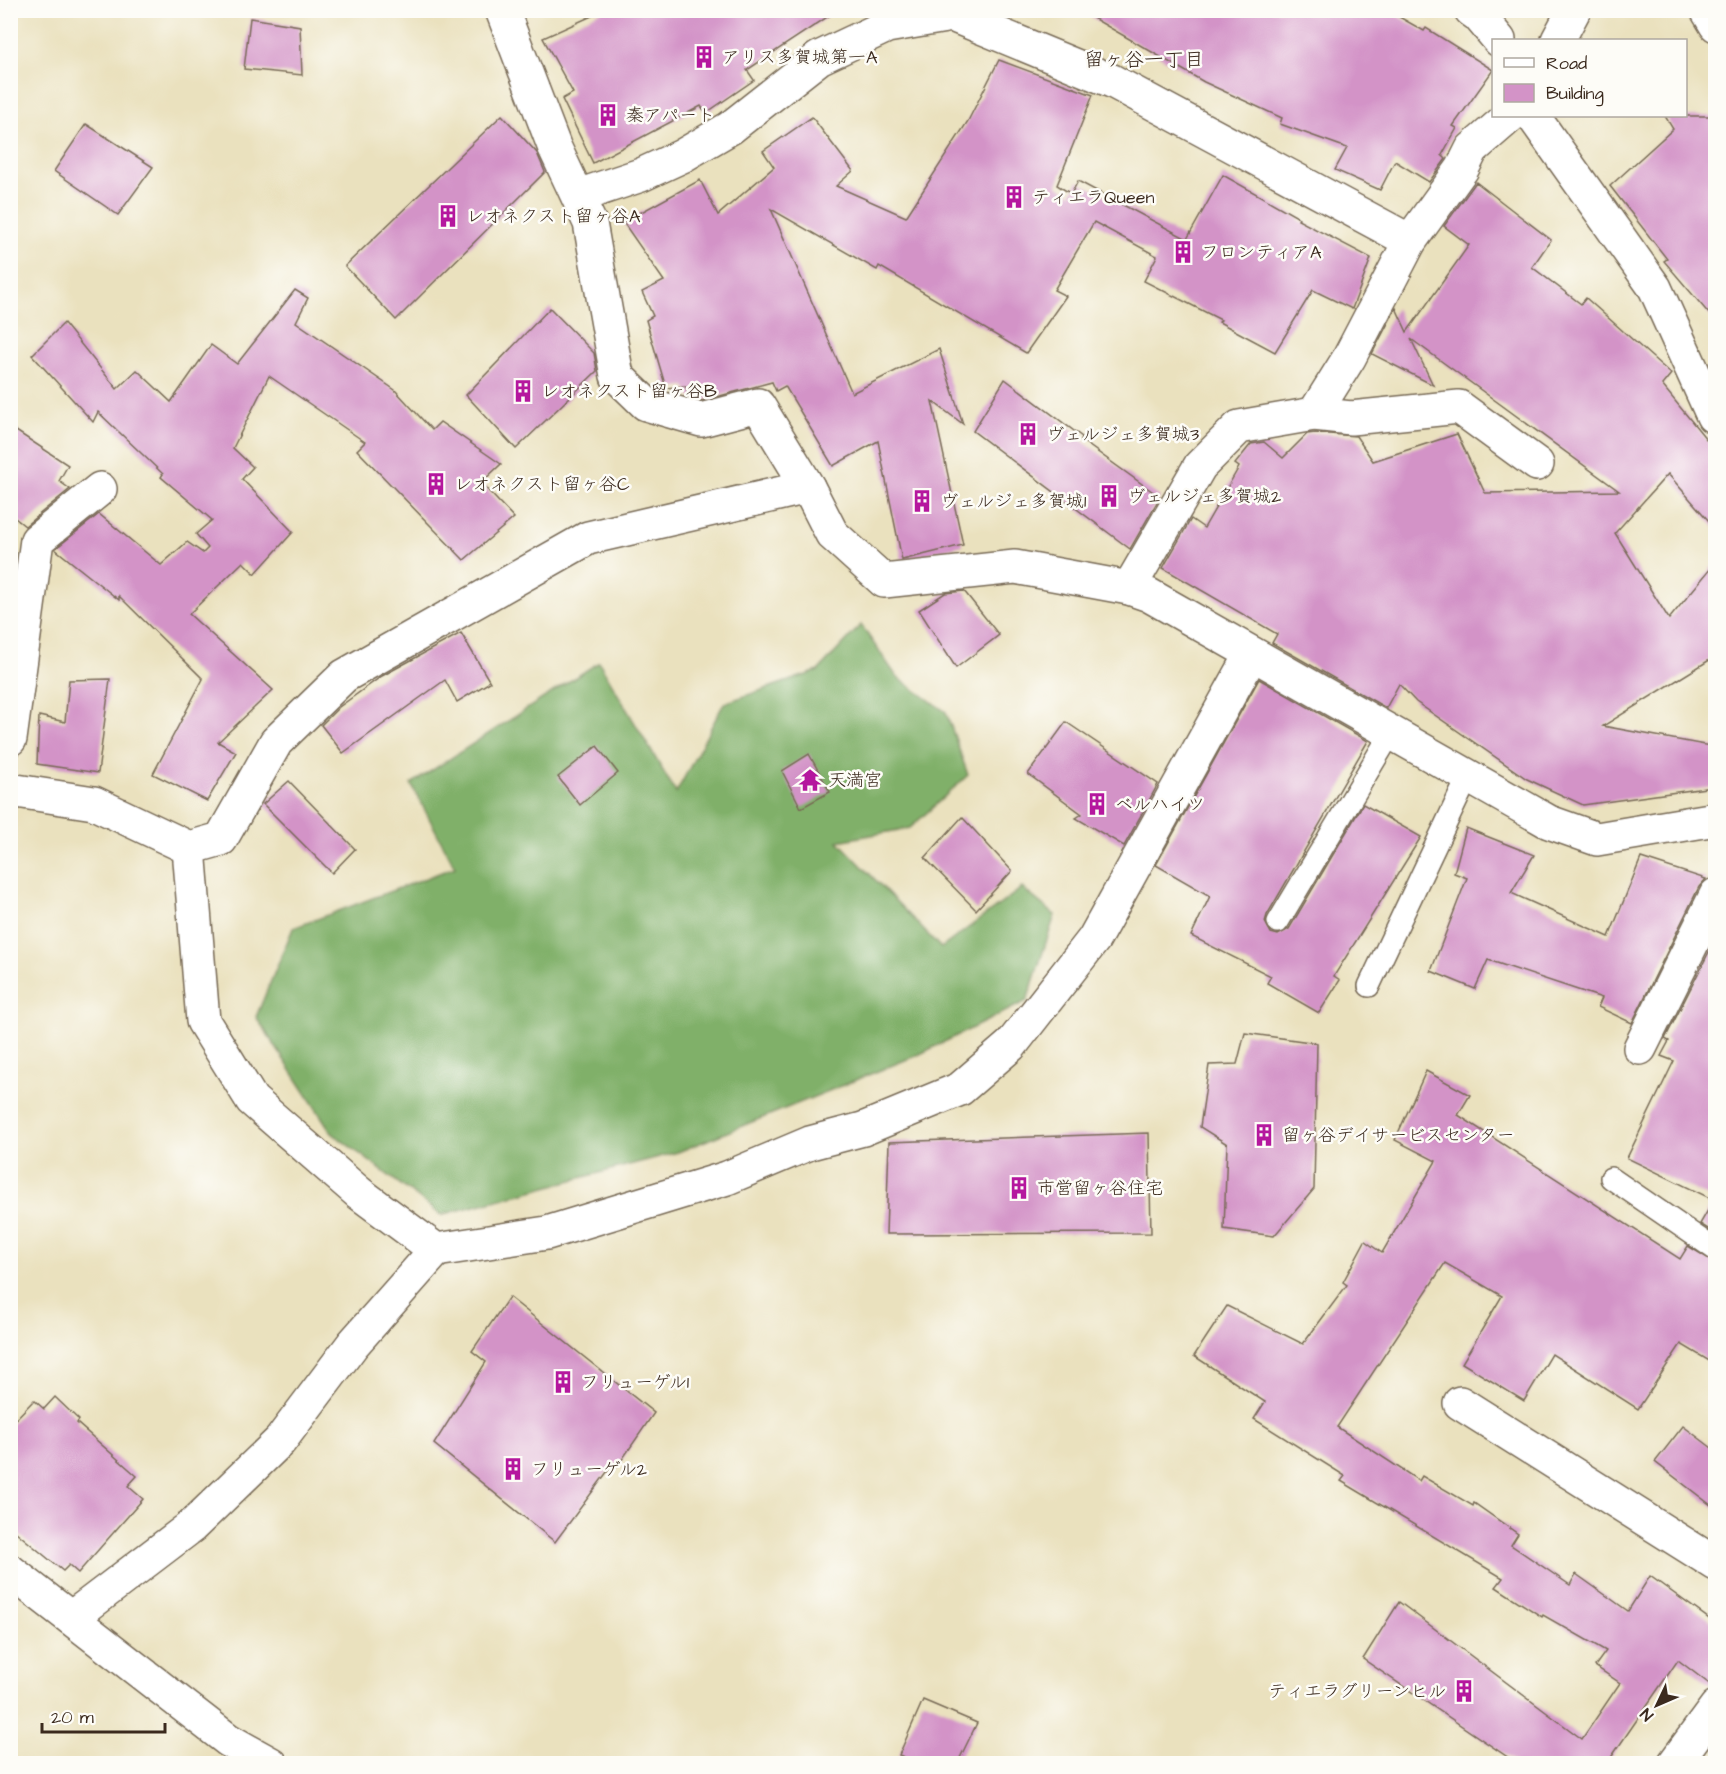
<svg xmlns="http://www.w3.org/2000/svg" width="1726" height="1774" font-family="'Architects Daughter','Klee One',sans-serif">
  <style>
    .forest { fill: #80b069; stroke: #5e6d44; stroke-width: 1.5 }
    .building { fill: #d393c7 }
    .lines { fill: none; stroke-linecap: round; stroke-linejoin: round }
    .lane-casing { stroke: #786a56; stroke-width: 24 }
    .street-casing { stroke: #786a56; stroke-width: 36 }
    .lane { stroke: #fff; stroke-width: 21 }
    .street { stroke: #fff; stroke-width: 33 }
    .labels { text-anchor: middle; stroke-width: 5; stroke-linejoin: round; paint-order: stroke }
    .poi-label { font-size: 18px; fill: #3b2a1e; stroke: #fdfcf7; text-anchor: start }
    .neighbourhood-label { font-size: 20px; fill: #3b2a1e; stroke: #fdfcf7 }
  </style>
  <rect width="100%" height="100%" fill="#fdfcf7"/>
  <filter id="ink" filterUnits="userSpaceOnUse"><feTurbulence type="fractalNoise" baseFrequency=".0167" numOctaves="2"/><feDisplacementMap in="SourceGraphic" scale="12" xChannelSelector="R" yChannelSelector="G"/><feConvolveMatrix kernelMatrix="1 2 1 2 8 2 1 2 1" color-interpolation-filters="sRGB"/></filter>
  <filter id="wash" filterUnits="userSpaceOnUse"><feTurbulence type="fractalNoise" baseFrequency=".008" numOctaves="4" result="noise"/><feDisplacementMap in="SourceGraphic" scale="24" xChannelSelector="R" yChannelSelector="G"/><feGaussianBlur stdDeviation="1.35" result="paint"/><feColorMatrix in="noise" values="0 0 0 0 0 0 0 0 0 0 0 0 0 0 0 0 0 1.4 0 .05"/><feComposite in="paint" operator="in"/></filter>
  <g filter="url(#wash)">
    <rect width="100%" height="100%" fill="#eae1be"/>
    <polygon class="forest" points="861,625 897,677 946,712 968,775 910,828 838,841 941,948 1022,888 1055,915 1027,1001 920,1054 678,1152 441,1215 332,1133 256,1017 293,928 455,867 411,784 599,662 676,793 724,703 818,671"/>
    <g id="blocks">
      <g class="building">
        <polygon points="605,10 838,10 747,70 754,80 706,113 701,106 593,163 562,99 573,93 543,38"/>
        <polygon points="1079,10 1387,10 1424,31 1426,28 1493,70 1453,126 1457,128 1442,155 1446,159 1429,182 1395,161 1380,190 1335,170 1347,148 1280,124 1282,118 1204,82"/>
        <polygon points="250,18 300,26 302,75 244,69"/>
        <polygon points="999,60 1093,95 1057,185 1071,194 1078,181 1187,239 1223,175 1299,218 1298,220 1371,258 1352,309 1313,290 1275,352 1219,322 1221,320 1144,281 1157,256 1094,222 1054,290 1066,296 1026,353 879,266 877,270 771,209 852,393 939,349 963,424 932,401 963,545 902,560 878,441 833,466 785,386 776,391 772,382 701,401 690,397 685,386 666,388 646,320 653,316 642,292 664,281 623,222 700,180 718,215 774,167 763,151 812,117 853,171 836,186 906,217 968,121"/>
        <polygon points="502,115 537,153 545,172 396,320 345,266"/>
        <polygon points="1665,116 1716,116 1716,322 1664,261 1667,259 1610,186 1673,129"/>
        <polygon points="86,124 153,167 118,215 54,171"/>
        <polygon points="1476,182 1551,240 1532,267 1581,304 1586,298 1671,374 1662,385 1716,451 1716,529 1668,474 1615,533 1669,619 1716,562 1716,656 1603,726 1716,747 1713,787 1583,805 1527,779 1416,702 1399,684 1386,708 1272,643 1277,634 1163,568 1191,519 1204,528 1239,467 1235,464 1251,444 1264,442 1283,458 1307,434 1315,433 1356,436 1373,461 1457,434 1485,493 1619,491 1411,339 1433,385 1372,354 1396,308 1407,332 1469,245 1444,226"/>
        <polygon points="295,290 308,298 296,322 395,390 432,430 440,422 501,464 481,483 514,518 464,560 357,450 365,442 269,376 233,448 253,467 242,479 293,532 255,574 243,562 189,614 273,690 218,742 236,752 207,801 153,774 203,679 119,596 119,600 55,549 99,514 161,565 187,542 203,553 208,548 196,534 212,520 161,477 163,474 98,412 93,422 32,355 64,323 117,389 137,370 171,402 211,345 237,364"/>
        <polygon points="550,308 594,353 597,371 516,449 466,395"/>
        <polygon points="1005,379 1082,437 1081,440 1160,497 1130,549 973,431"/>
        <polygon points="10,427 68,465 59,481 70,489 25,526 10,514"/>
        <polygon points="964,591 999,635 956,668 919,610 945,593"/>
        <polygon points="461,633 490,682 457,702 445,680 343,753 321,725 339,707 382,676"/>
        <polygon points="110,679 98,773 37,764 39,716 65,722 69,680"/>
        <polygon points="1259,679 1368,741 1267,915 1265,922 1271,933 1278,935 1289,929 1363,804 1421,837 1334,976 1340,980 1319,1013 1267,983 1271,976 1191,936 1210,896 1156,865"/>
        <polygon points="1066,722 1158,784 1124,846 1076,818 1082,814 1028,774"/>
        <polygon points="597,746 618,773 580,805 558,777"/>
        <polygon points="809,754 830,792 801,808 782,771"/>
        <polygon points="289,781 355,849 332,873 263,804"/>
        <polygon points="962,817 1012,871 976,910 925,858"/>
        <polygon points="1466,828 1534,855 1511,893 1609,937 1641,858 1706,879 1699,887 1632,1023 1598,1007 1602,998 1488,960 1475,989 1431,971 1467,878 1454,873"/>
        <polygon points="1716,938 1716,1234 1700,1224 1714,1200 1627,1158 1674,1061 1661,1056 1669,1041 1665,1039"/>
        <polygon points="1245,1033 1317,1043 1314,1189 1274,1236 1224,1229 1227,1144 1200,1127 1209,1065 1237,1064"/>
        <polygon points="1426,1071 1470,1095 1458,1115 1680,1259 1688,1246 1716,1263 1716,1365 1681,1344 1638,1409 1552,1354 1524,1401 1462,1363 1502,1296 1445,1263 1337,1427 1419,1481 1422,1476 1473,1506 1474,1503 1518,1534 1511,1545 1570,1585 1576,1574 1628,1611 1650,1576 1716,1624 1716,1689 1678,1660 1610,1759 1615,1764 1518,1764 1363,1659 1399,1602 1582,1739 1620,1683 1595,1666 1606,1651 1543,1615 1542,1617 1496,1587 1503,1578 1341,1481 1345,1476 1254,1419 1265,1402 1194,1356 1227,1306 1303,1344 1347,1285 1343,1282 1365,1241 1382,1253 1436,1161 1395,1140"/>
        <polygon points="1149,1133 1151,1233 886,1234 889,1142"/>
        <polygon points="509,1297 654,1413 617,1467 613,1464 555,1542 434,1444 486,1362 472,1351"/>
        <polygon points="55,1397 79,1420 77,1423 137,1476 128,1486 143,1499 78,1573 69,1565 63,1571 10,1527 10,1425 34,1400 44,1409"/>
        <polygon points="1683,1426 1716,1451 1716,1509 1655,1462"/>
        <polygon points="923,1700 977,1723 957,1764 920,1764 899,1755"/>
      </g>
    </g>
  </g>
  <g filter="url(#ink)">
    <use href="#blocks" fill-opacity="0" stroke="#786a56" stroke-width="1.5"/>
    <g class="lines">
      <g class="lane-casing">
        <g id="lane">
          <polyline points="1278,922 1391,733"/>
          <polyline points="1369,986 1468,777"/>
          <polyline points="1611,1178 1716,1250"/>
        </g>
      </g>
      <g class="street-casing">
        <g id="street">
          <polyline points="502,10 554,146 590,223 617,376 646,404 701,420 758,405 808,487 832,534 884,581 1015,567 1129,588 1149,595 1549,822 1597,839 1716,819"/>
          <polyline points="1471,10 1478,15 1499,40"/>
          <polyline points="1707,10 1716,25"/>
          <polyline points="1558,40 1574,10"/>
          <polyline points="1533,116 1655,288 1713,416"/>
          <polyline points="578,196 641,175 682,156 730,128 819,58 887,26 952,15 1112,81 1410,241"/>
          <polyline points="1314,414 1349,358 1410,241 1462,169 1472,149 1510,116"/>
          <polyline points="1129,588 1200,466 1239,427 1314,414 1351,418 1459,407 1537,464"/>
          <polyline points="10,739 37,540 100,489"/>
          <polyline points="10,790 94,803 189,848 221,839 276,742 344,676 588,538 808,487"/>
          <polyline points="189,848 203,1021 252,1100 359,1193 436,1250 547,1233 727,1178 810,1143 863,1129 960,1089 1011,1045 1094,939 1252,654"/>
          <polyline points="1640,1048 1716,895"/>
          <polyline points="1460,1403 1716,1564"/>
          <polyline points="10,1571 228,1740 271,1764"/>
          <polyline points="71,1618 192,1526 280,1441 353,1344 436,1250"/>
          <polyline points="1674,1764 1716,1707"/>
        </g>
      </g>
      <use href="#lane" class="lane"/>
      <use href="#street" class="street"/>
    </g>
  </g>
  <defs>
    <g id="building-bare" transform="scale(1.8)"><path d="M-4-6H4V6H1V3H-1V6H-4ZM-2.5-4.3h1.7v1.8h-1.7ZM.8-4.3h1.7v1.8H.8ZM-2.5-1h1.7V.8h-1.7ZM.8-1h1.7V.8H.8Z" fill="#b5179e" stroke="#fdfcf7" stroke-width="2.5" paint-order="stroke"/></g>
    <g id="temple-bare" transform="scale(1.8)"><path d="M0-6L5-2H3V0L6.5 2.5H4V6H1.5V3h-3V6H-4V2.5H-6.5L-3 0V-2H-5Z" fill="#b5179e" stroke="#fdfcf7" stroke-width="2.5" paint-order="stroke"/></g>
  </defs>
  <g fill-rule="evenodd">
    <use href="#building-bare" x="704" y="57"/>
    <use href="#building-bare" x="608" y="115"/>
    <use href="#building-bare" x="1014" y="197"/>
    <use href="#building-bare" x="448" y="216"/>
    <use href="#building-bare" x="1183" y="252"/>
    <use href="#building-bare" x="523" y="391"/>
    <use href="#building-bare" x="1028" y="434"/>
    <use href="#building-bare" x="436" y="484"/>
    <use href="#building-bare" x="1109" y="496"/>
    <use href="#building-bare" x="922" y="501"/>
    <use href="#temple-bare" x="810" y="780"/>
    <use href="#building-bare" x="1097" y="804"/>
    <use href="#building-bare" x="1264" y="1135"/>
    <use href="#building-bare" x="1019" y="1188"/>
    <use href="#building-bare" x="563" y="1382"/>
    <use href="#building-bare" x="513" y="1469"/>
    <use href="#building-bare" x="1464" y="1691"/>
  </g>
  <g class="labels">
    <g class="poi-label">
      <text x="722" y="63">アリス多賀城第一A</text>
      <text x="626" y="121">秦アパート</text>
      <text x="1032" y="203">ティエラQueen</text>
      <text x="466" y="222">レオネクスト留ヶ谷A</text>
      <text x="1201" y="258">フロンティアA</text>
      <text x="541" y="397">レオネクスト留ヶ谷B</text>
      <text x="1046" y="440">ヴェルジェ多賀城3</text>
      <text x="454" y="490">レオネクスト留ヶ谷C</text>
      <text x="1127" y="502">ヴェルジェ多賀城2</text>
      <text x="940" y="507">ヴェルジェ多賀城1</text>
      <text x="828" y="786">天満宮</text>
      <text x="1115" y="810">ベルハイツ</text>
      <text x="1282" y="1141">留ヶ谷デイサービスセンター</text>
      <text x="1037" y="1194">市営留ヶ谷住宅</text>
      <text x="581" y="1388">フリューゲル1</text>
      <text x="531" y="1475">フリューゲル2</text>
      <text x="1446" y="1697" text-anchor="end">ティエラグリーンヒル</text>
    </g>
    <g class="neighbourhood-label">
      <text x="1144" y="66">留ヶ谷一丁目</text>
    </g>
  </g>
  <rect width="1726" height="1774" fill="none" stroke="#fdfcf7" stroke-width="36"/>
  <rect x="1492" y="39" width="195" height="78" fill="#fdfcf7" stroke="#afa8a0" stroke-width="1.5"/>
  <rect x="1504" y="58" width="30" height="9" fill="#ffffff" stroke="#afa8a0" stroke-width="1.5"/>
  <text x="1546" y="69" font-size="18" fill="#3b2a1e">Road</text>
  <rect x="1504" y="84" width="30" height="18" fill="#d393c7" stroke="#afa8a0" stroke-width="1.5"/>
  <text x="1546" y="99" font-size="18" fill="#3b2a1e">Building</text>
  <g transform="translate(1657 1705) rotate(226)" stroke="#fdfcf7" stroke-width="4.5" paint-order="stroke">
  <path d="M0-4.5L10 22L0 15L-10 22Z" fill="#3b2a1e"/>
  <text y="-9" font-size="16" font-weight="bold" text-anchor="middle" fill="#3b2a1e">N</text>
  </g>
  <path d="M42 1723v9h123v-9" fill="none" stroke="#3b2a1e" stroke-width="3"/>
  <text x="51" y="1723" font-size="18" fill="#3b2a1e" stroke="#fdfcf7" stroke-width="4.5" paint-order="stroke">20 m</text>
</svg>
